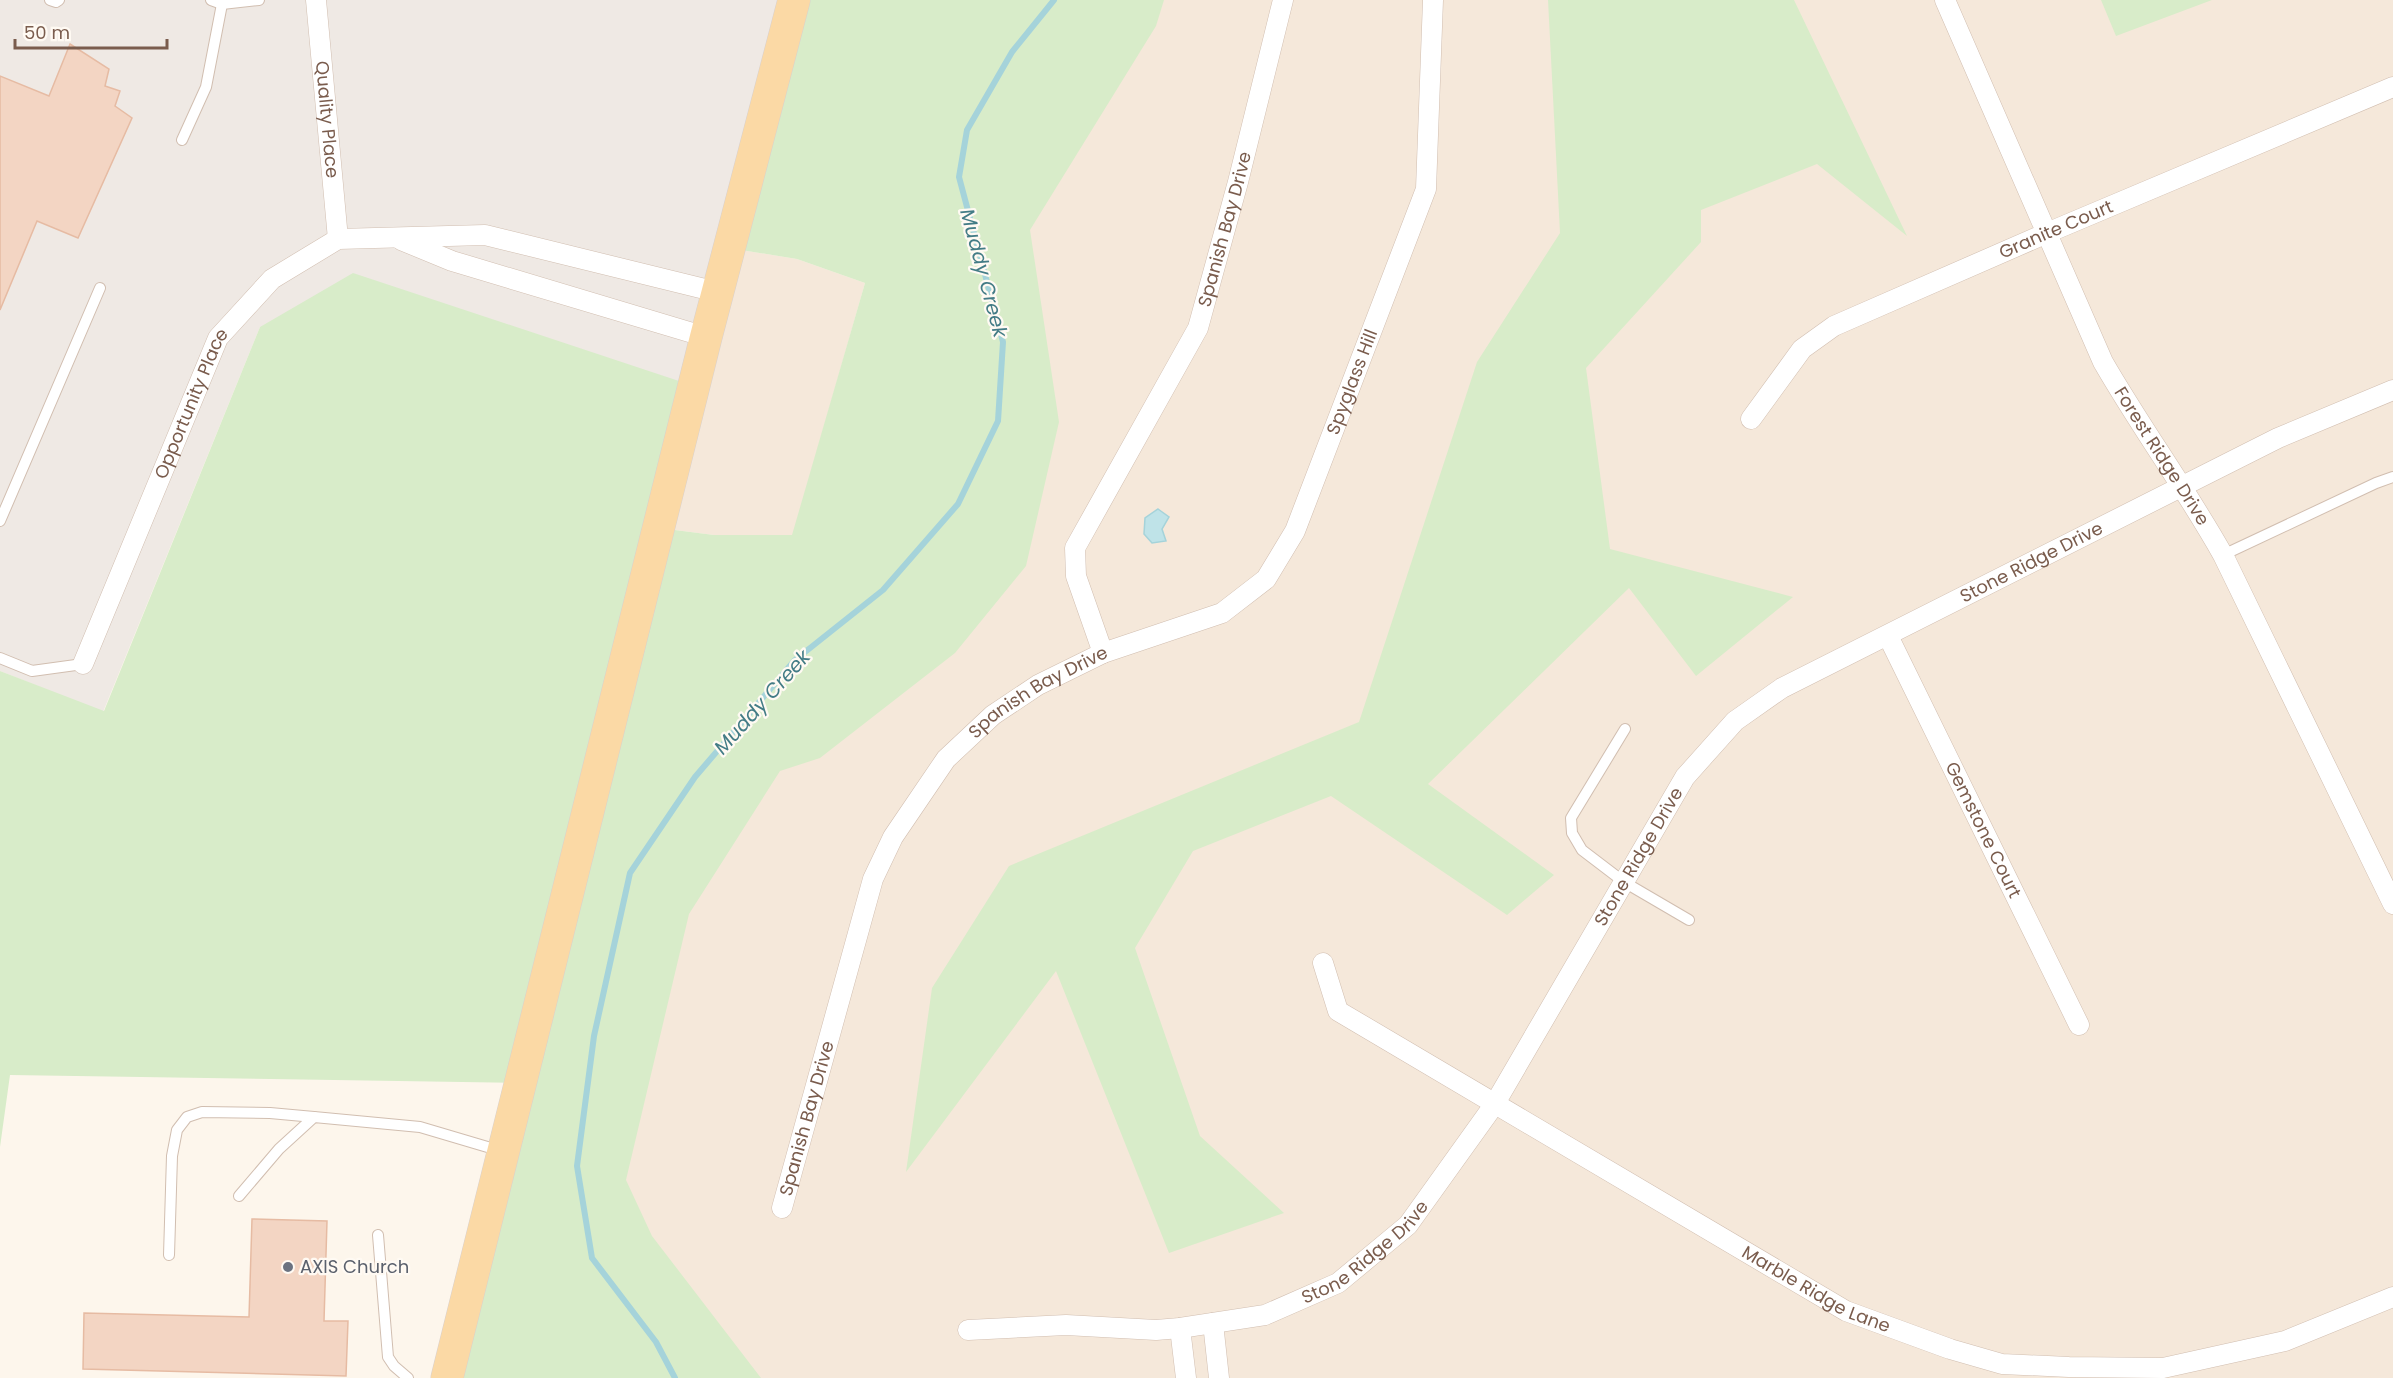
<svg xmlns="http://www.w3.org/2000/svg" width="2393" height="1378" font-family="Poppins,sans-serif">
  <style>
    .residential { fill: #f5e8da }
    .industrial { fill: #efe9e4 }
    .green { fill: #d8ecc9 }
    .water { fill: #bfe3e8; stroke: #a5d3da; stroke-width: 1.5 }
    .lines { fill: none; stroke-linecap: round; stroke-linejoin: round }
    .stream { stroke: #a5d3da; stroke-width: 6 }
    .building { fill: #f3d5c3; stroke: #e6bba3; stroke-width: 1.5 }
    .service-casing { stroke: #d1beb0; stroke-width: 12 }
    .minor-casing { stroke: #d1beb0; stroke-width: 21 }
    .primary-casing { stroke: #dad1cd; stroke-width: 33 }
    .service { stroke: #fff; stroke-width: 10 }
    .minor { stroke: #fff; stroke-width: 20 }
    .primary { stroke: #fbd9a5; stroke-width: 32 }
    .worship-dot { fill: #6b7280; stroke: #fffaf3; stroke-width: 2 }
    .labels { text-anchor: middle; stroke-width: 4.5; stroke-linejoin: round; paint-order: stroke }
    .street-label { font-size: 18px; fill: #7a5c4d; stroke: #fffaf3 }
    .worship-label { font-size: 18px; fill: #5b616d; stroke: #fffaf3; text-anchor: start }
    .water-label { font-size: 20px; font-style: italic; fill: #437c86; stroke: #fffaf3 }
  </style>
  <rect width="100%" height="100%" fill="#fdf6ec"/>
  <g class="residential">
    <polygon points="1118,0 2393,0 2393,1378 709,1378 609,1189 663,883"/>
    <polygon points="729,248 797,259 865,283 793,535 714,535 659,528"/>
  </g>
  <polygon class="industrial" points="0,0 794,0 694,386 260,327 103,712 0,671"/>
  <g class="green">
    <polygon points="794,0 1164,0 1156,26 1030,230 1059,422 1026,566 955,653 820,758 780,771 689,914 626,1180 652,1236 761,1378 447,1378 521,1083 10,1075 0,1147 0,671 104,711 260,327 353,273 694,386 659,528 714,535 792,535 865,283 797,259 729,248"/>
    <polygon points="1548,0 1794,0 1907,236 1817,164 1701,210 1701,242 1586,368 1610,549 1793,597 1696,676 1629,588 1428,784 1554,875 1507,915 1331,796 1193,851 1135,948 1200,1136 1284,1213 1169,1253 1056,971 906,1172 932,988 1009,866 1359,722 1477,362 1560,233"/>
    <polygon points="2101,0 2212,0 2116,36"/>
  </g>
  <polygon class="water" points="1158,509 1169,517 1162,529 1166,541 1152,543 1144,534 1145,518"/>
  <g class="lines">
    <polyline class="stream" points="675,1378 656,1342 592,1258 577,1166 594,1036 630,873 695,777 795,660 883,590 958,504 998,421 1003,342 959,177 967,130 1012,52 1054,0"/>
  </g>
  <g class="building">
    <polygon points="70,44 109,69 105,86 120,91 115,106 132,118 78,238 37,221 0,310 0,76 49,96"/>
    <polygon points="252,1219 327,1221 324,1321 348,1321 346,1376 83,1369 84,1313 249,1317"/>
  </g>
  <g class="lines">
    <g class="service-casing">
      <g id="service">
        <polyline points="50,0 56,2 59,0"/>
        <polyline points="211,0 222,4 259,0"/>
        <polyline points="182,140 206,87 222,4"/>
        <polyline points="0,521 100,288"/>
        <polyline points="2223,555 2376,483 2393,477"/>
        <polyline points="0,658 32,671 83,664"/>
        <polyline points="1625,729 1571,818 1572,833 1582,850 1624,882 1689,920"/>
        <polyline points="239,1196 279,1149 314,1117 420,1127 501,1151"/>
        <polyline points="378,1235 388,1357 394,1366 408,1378"/>
        <polyline points="169,1255 172,1156 177,1130 187,1117 202,1112 270,1113 314,1117"/>
      </g>
    </g>
    <g class="minor-casing">
      <g id="minor">
        <path id="s1" d="M316 0 338 239"/>
        <path id="s2" d="M1945 0 2103 362C2141 428 2186 489 2223 555L2393 904"/>
        <polyline points="401,240 452,261 706,337"/>
        <path id="s3" d="M1751 419 1802 349 1834 326 2047 233 2393 87"/>
        <path id="s4" d="M1888 636 2079 1025"/>
        <path id="s5" d="M1103 653 1076 576 1075 548 1198 328 1238 182 1283 0"/>
        <path id="s6" d="M83 664 218 338 272 279 338 239 485 235 717 292"/>
        <path id="s7" d="M1323 963 1338 1011 1846 1311 1950 1349 2002 1364 2069 1367 2163 1368 2285 1341 2393 1297"/>
        <path id="s8" d="M782 1208 873 879 893 837 946 759 993 715 1038 685 1103 653 1222 613 1266 579 1295 531 1426 189 1433 0"/>
        <polyline points="1213,1323 1219,1378"/>
        <polyline points="1180,1328 1186,1378"/>
        <path id="s9" d="M968 1330 1066 1325 1156 1330 1180 1328 1265 1315 1338 1283 1408 1225 1494 1105 1685 777 1735 721 1782 688 2278 438 2393 390"/>
      </g>
    </g>
    <g class="primary-casing">
      <polyline id="primary" points="447,1378 706,337 794,0"/>
    </g>
    <use href="#service" class="service"/>
    <use href="#minor" class="minor"/>
    <use href="#primary" class="primary"/>
  </g>
  <circle class="worship-dot" cx="288" cy="1267" r="6"/>
  <g class="labels">
    <g class="street-label">
      <text dy="6" stroke="none"><textPath href="#s1" startOffset="120">Quality Place</textPath></text>
      <text dy="6" stroke="none"><textPath href="#s5" startOffset="464">Spanish Bay Drive</textPath></text>
      <text dy="6" stroke="none"><textPath href="#s3" startOffset="368">Granite Court</textPath></text>
      <text dy="6" stroke="none"><textPath href="#s8" startOffset="1070">Spyglass Hill</textPath></text>
      <text dy="6" stroke="none"><textPath href="#s6" startOffset="282">Opportunity Place</textPath></text>
      <text dy="6" stroke="none"><textPath href="#s2" startOffset="506">Forest Ridge Drive</textPath></text>
      <text dy="6" stroke="none"><textPath href="#s9" startOffset="1408">Stone Ridge Drive</textPath></text>
      <text dy="6" stroke="none"><textPath href="#s8" startOffset="597">Spanish Bay Drive</textPath></text>
      <text dy="6" stroke="none"><textPath href="#s4" startOffset="216">Gemstone Court</textPath></text>
      <text dy="6" stroke="none"><textPath href="#s9" startOffset="904">Stone Ridge Drive</textPath></text>
      <text dy="6" stroke="none"><textPath href="#s8" startOffset="93">Spanish Bay Drive</textPath></text>
      <text dy="6" stroke="none"><textPath href="#s9" startOffset="418">Stone Ridge Drive</textPath></text>
      <text dy="6" stroke="none"><textPath href="#s7" startOffset="604">Marble Ridge Lane</textPath></text>
    </g>
    <g class="worship-label">
      <text x="300" y="1273">AXIS Church</text>
    </g>
    <g class="water-label">
      <text transform="translate(984 273) rotate(75)" y="7">Muddy Creek</text>
      <text transform="translate(762 702) rotate(-48)" y="7">Muddy Creek</text>
    </g>
  </g>
  <path d="M15 39v9h152v-9" fill="none" stroke="#7a5c4d" stroke-width="3"/>
  <text x="24" y="39" font-size="18" fill="#7a5c4d" stroke="#fffaf3" stroke-width="4.5" paint-order="stroke">50 m</text>
</svg>
